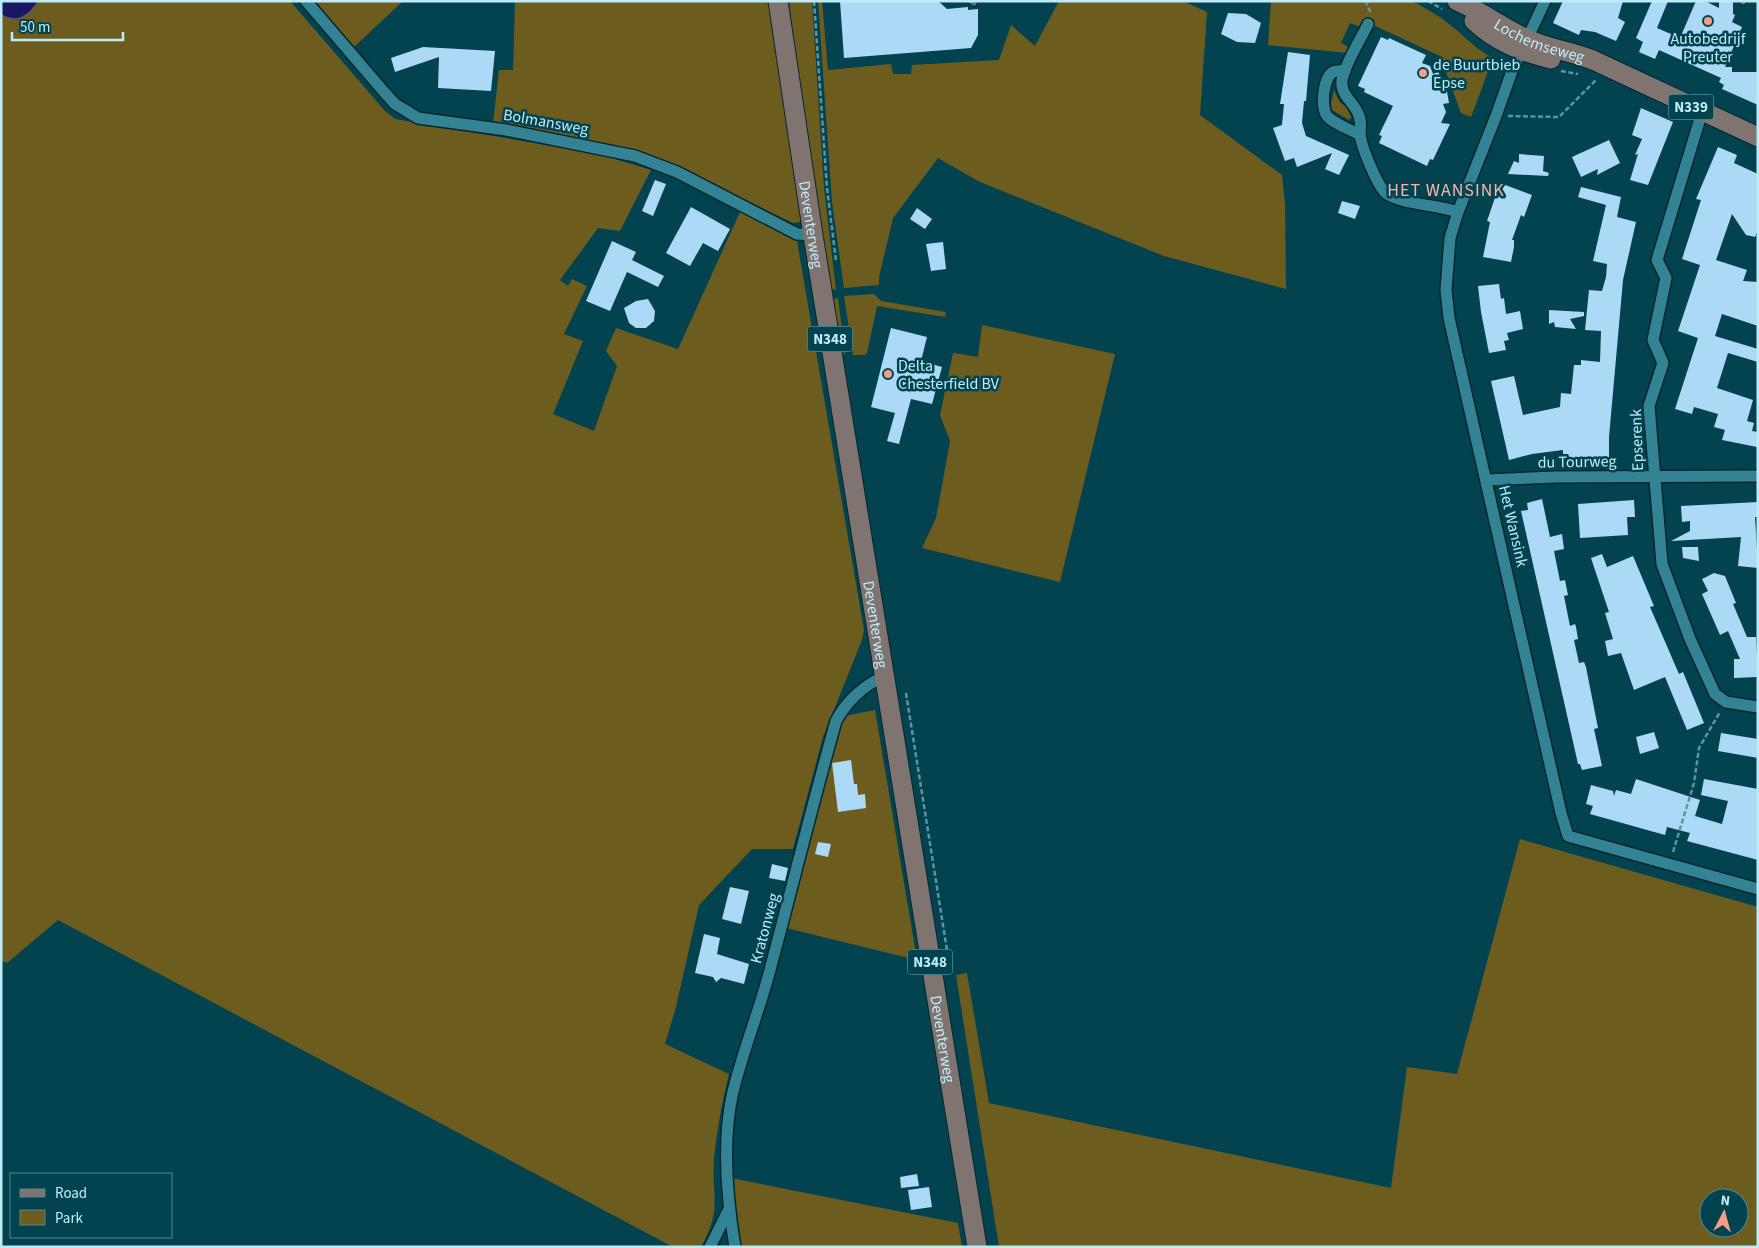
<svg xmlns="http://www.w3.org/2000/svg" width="1759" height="1248" font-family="'Source Sans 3',sans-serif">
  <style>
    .green { fill: #6c5d1f; fill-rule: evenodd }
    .water { fill: #1a1664; stroke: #4b5690 }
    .building { fill: #acd9f5 }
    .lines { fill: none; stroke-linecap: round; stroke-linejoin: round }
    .lane-casing { stroke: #05272f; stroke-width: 8 }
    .street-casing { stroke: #05272f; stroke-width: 14 }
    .primary-casing { stroke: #05272f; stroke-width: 21 }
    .path { stroke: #5d95a1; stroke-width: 2.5; stroke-dasharray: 5 2.5; stroke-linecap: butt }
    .lane { stroke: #338395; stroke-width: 5.5 }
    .street { stroke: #338395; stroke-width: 11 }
    .primary { stroke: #807470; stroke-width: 19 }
    .poi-dot { fill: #f49e88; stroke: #03434f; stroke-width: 2 }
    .labels { text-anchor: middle; stroke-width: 5; stroke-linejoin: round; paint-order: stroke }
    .shield { fill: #03434f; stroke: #85b9c5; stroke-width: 1 }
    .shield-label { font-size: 15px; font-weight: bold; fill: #bdecf8 }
    .poi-label { font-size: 16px; fill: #bdecf8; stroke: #03434f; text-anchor: start }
    .street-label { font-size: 16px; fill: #bdecf8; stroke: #03434f }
    .neighbourhood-label { font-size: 18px; letter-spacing: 1px; fill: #f7b6a5; stroke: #03434f }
  </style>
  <rect width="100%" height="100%" fill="#03434f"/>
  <g class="green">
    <path d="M38 1H290L385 111 395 119 599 154 651 170 620 231 598 228 560 280 568 286 572 279 587 286 564 334 583 341 553 414 594 431 617 366 606 351 616 328 678 349 740 212 797 241 864 630 862 640 823 737 793 849H752L699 905 676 1007 665 1044 729 1074C722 1102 717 1129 714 1157 711 1196 723 1208 701 1247H673L58 920 7 963 1 961V14L4 16 34 7Z"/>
    <polygon points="309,1 403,1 353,48"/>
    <polygon points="515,1 768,1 802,213 800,222 793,223 658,159 493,124 499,70 513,70"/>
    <polygon points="789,1 812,1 824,188 836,290 831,289 801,99"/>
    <polygon points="818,1 822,1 828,70 891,64 893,74 911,74 912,65 999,60 1011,25 1035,46 1059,1 1183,1 1207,12 1200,115 1282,175 1285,204 1286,289 1164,256 980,182 938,158 893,218 879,277 879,285 844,288 832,202"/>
    <path d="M1271 1H1412C1425 8 1438 15 1449 24 1465 36 1475 49 1493 58L1471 117 1461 113 1440 56 1371 24 1361 27 1350 23 1341 43 1350 48 1348 53 1268 45Z"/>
    <polygon points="1334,90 1339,101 1347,108 1351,117 1349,120 1332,110 1331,104"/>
    <polygon points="874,294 881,301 946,312 945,317 877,306 867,353 865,355 853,355 844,296"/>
    <polygon points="838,298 845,353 844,354 841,352 833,299"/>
    <polygon points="982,325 1115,354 1060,582 922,548 936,518 950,441 940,415 953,353 978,357"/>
    <polygon points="875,710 917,960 786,928 840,717"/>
    <path d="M1520 839 1758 907V1247H999L956 975 967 973 989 1103 1391 1188 1407 1067 1457 1074ZM1709 1198H1739V1228H1709Z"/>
    <polygon points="731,1178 958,1223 962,1247 738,1247"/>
  </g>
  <path class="water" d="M1 1H38C29 15 17 25 1 14Z"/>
  <g class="building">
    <polygon points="840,1 938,1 947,9 968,7 968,10 978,9 978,35 971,48 844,58"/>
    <polygon points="1563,1 1623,1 1618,18 1625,22 1616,41 1595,32 1581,30 1579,35 1553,23"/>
    <polygon points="1652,1 1668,1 1657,28 1680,38 1696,1 1705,1 1719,8 1719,1 1733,1 1733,14 1735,15 1732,22 1742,27 1725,67 1732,67 1732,72 1758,72 1758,105 1722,89 1724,85 1719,82 1721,78 1659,50 1655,59 1639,52 1643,42 1636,38"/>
    <polygon points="1228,13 1246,14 1261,23 1255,43 1237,42 1221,34"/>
    <polygon points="1381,37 1388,40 1389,38 1426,55 1422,63 1430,66 1433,74 1438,72 1446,86 1449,103 1443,104 1446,112 1441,123 1450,124 1433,160 1430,159 1427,166 1379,143 1382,136 1379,135 1393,106 1364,92 1365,89 1358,86"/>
    <polygon points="423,47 495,51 491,91 438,88 439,57 395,72 391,58"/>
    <polygon points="1288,52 1310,55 1306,101 1304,101 1302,123 1306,136 1349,155 1339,175 1325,169 1332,153 1297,167 1294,158 1285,161 1273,128 1282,125 1284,104 1280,104"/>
    <polygon points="1641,108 1673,122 1648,185 1630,180 1638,154 1635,155 1642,139 1632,135"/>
    <polygon points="1609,140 1620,163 1597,175 1598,169 1581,177 1572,157"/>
    <polygon points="1718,147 1737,155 1734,163 1758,174 1758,230 1755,237 1746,235 1732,214 1716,260 1747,270 1743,281 1758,282 1758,326 1722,314 1715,336 1758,349 1758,362 1728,353 1717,388 1753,400 1747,421 1754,423 1752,431 1758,432 1757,447 1722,440 1725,430 1714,427 1718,414 1694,407 1692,414 1675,409 1698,338 1678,331 1700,265 1682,259 1701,200 1696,199"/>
    <polygon points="1519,154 1544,156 1543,171 1549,173 1548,176 1508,174 1514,161 1519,163"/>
    <polygon points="655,180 666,184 653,216 642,211"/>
    <polygon points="1500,183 1532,195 1524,217 1521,215 1512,240 1514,240 1514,247 1511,262 1483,257 1490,222 1487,221"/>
    <polygon points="1581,187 1621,197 1617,217 1636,222 1623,280 1609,437 1609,458 1569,459 1568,454 1563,454 1563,450 1532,454 1509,460 1491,381 1514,376 1523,415 1560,407 1561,393 1571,394 1574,365 1581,365 1581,360 1600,362 1601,331 1585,330 1589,290 1602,291 1606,277 1607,264 1593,261 1606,205 1578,197"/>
    <polygon points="1342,201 1360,206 1355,219 1338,213"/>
    <polygon points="691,207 730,229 718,251 703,243 690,266 666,253"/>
    <polygon points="917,208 932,219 925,229 910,219"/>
    <polygon points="612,241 636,252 632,260 664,276 658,287 627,272 610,311 586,301"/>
    <polygon points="943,242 946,269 931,271 926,244"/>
    <polygon points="1499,284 1501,299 1504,298 1506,314 1520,311 1523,329 1507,333 1509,340 1504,341 1506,350 1489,353 1481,312 1478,286"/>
    <polygon points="648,299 655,311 654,321 646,328 636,328 629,323 624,308 636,301"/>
    <polygon points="1549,310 1584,312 1584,316 1570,319 1576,329 1555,327 1554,322 1549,324"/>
    <polygon points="891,328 927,337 921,361 942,367 932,404 911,399 899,444 887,441 895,413 871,407"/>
    <polygon points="1542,499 1550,537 1562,534 1564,549 1554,551 1560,581 1565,580 1568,595 1564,596 1570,626 1575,624 1576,627 1578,639 1574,640 1579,663 1584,662 1586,667 1598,728 1594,729 1602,766 1582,770 1580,764 1578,764 1521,511 1528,510 1527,503"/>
    <polygon points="1634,500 1635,517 1627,517 1628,535 1580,538 1578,504"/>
    <polygon points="1758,502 1758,517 1755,517 1758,568 1738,566 1741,537 1671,541 1690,531 1690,521 1682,522 1681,506"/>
    <polygon points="1682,547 1698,547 1699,561 1683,558"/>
    <polygon points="1602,554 1607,567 1633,556 1654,606 1650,607 1679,674 1683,672 1704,723 1687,730 1665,677 1634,690 1621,653 1608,656 1605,641 1613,639 1605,613 1609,612 1591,558"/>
    <polygon points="1714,573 1725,576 1736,603 1733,604 1747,637 1756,637 1758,677 1734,678 1734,659 1740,659 1728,631 1720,635 1702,594 1708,591 1702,579"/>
    <polygon points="1654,732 1659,748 1640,754 1636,737"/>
    <polygon points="1721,733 1758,739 1758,758 1718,751"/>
    <polygon points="851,760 854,784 857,784 858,795 865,794 866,808 838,812 832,763"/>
    <polygon points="1636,779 1700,800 1695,816 1722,824 1728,801 1701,795 1704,779 1758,789 1758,860 1687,841 1690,833 1667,827 1665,835 1590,814 1593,806 1586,804 1591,785 1613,791 1614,796 1616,790 1631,794"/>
    <polygon points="818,842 831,844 828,857 815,854"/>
    <polygon points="772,864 788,868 785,881 769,878"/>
    <polygon points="730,887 749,891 741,924 722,919"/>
    <polygon points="704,934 720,938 717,954 749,964 744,984 721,978 716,982 713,977 695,973"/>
    <polygon points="917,1174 919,1186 901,1188 900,1177"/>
    <polygon points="929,1187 932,1207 911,1210 908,1190"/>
  </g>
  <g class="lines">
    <g class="lane-casing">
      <g id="lane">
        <polyline points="971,1 974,3"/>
        <polyline points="1743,2 1743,1"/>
      </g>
    </g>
    <g class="street-casing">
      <g id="street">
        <polyline points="306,1 385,93 395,104 418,118 506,130 635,156 677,172 797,234 813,235"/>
        <polyline points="1545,1 1512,71 1496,116 1458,212 1450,238 1446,290 1449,318 1561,813 1568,836 1758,889"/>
        <path d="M1368 24C1360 41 1346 61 1342 80 1340 96 1355 102 1359 116 1362 123 1360 129 1360 135 1362 148 1378 188 1387 194 1402 204 1438 205 1458 212"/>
        <path d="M1345 71C1341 71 1337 70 1333 72 1323 78 1320 109 1328 117 1336 125 1350 129 1360 135"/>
        <polyline points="1702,112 1657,260 1666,278 1653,340 1663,363 1649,406 1662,564 1690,639 1715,694 1726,702 1758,707"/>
        <polyline points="1487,480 1555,477 1758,476"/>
        <polyline points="710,1247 729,1209"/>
        <path d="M735 1247C727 1199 722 1144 732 1096 742 1052 760 1010 771 966 793 884 813 802 836 721 846 702 864 685 883 677"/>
      </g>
    </g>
    <g class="primary-casing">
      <g id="primary">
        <path id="s1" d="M778 1 813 235 977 1247"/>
        <path id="s2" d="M1457 1C1481 11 1501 27 1525 38 1547 49 1572 51 1595 61L1758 137"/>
        <path d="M1474 21C1496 42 1522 52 1551 59"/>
      </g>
    </g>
    <g class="path">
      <polyline points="814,1 827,188 836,261"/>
      <polyline points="1365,1 1371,13"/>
      <polyline points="1428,1 1442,9"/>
      <polyline points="1561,71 1578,74"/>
      <polyline points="1508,116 1559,117 1597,79"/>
      <polyline points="906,693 950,969"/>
      <polyline points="1673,852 1694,783 1699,748 1720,712"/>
    </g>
    <use href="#lane" class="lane"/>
    <use href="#street" class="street"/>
    <use href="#primary" class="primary"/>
  </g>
  <g class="poi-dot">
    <circle cx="1708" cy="21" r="5"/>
    <circle cx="1423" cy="73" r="5"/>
    <circle cx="888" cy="374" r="5"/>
  </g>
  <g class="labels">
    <g class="shield">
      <rect x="1668.5" y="94.5" width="45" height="25" rx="4"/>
      <rect x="807.5" y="326.5" width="45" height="25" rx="4"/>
      <rect x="907.5" y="949.5" width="45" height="25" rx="4"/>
    </g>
    <g class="shield-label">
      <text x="1691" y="112">N339</text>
      <text x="830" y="344">N348</text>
      <text x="930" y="967">N348</text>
    </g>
    <g class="poi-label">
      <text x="1708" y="44" text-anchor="middle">Autobedrijf<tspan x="1708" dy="18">Preuter</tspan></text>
      <text x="1433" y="70">de Buurtbieb<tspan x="1433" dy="18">Epse</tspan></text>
      <text x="898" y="371">Delta<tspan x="898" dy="18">Chesterfield BV</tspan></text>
    </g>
    <g class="street-label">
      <text dy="6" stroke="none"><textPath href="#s2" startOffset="92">Lochemseweg</textPath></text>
      <text transform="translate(546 121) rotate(10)" y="6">Bolmansweg</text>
      <text dy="6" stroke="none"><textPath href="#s1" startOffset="226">Deventerweg</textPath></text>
      <text transform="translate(1636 440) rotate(-92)" y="6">Epserenk</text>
      <text transform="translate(1577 461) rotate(-1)" y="6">du Tourweg</text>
      <text transform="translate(1514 526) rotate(77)" y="6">Het Wansink</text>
      <text dy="6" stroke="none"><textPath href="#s1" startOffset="631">Deventerweg</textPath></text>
      <text transform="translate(764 928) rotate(-75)" y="6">Kratonweg</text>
      <text dy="6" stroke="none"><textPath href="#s1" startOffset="1051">Deventerweg</textPath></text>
    </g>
    <g class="neighbourhood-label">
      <text x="1446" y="196">HET WANSINK</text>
    </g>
  </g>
  <rect width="1759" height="1248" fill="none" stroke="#bdecf8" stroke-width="5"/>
  <rect x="10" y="1173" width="162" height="65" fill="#03434f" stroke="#4d8793"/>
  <rect x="20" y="1189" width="25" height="8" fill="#807470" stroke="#4d8793"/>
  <text x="55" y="1198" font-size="15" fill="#bdecf8">Road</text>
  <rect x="20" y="1210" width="25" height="15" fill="#6c5d1f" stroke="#4d8793"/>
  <text x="55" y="1223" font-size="15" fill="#bdecf8">Park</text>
  <g transform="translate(1724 1213) rotate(6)"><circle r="24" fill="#03434f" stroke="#4d8793"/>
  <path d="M0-4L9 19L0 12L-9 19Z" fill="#f49e88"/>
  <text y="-8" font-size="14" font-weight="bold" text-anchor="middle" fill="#bdecf8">N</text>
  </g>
  <path d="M12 32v8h111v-8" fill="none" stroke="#bdecf8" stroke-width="2.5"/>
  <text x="20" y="32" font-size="15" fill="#bdecf8" stroke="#03434f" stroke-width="4" paint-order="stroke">50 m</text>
</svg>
